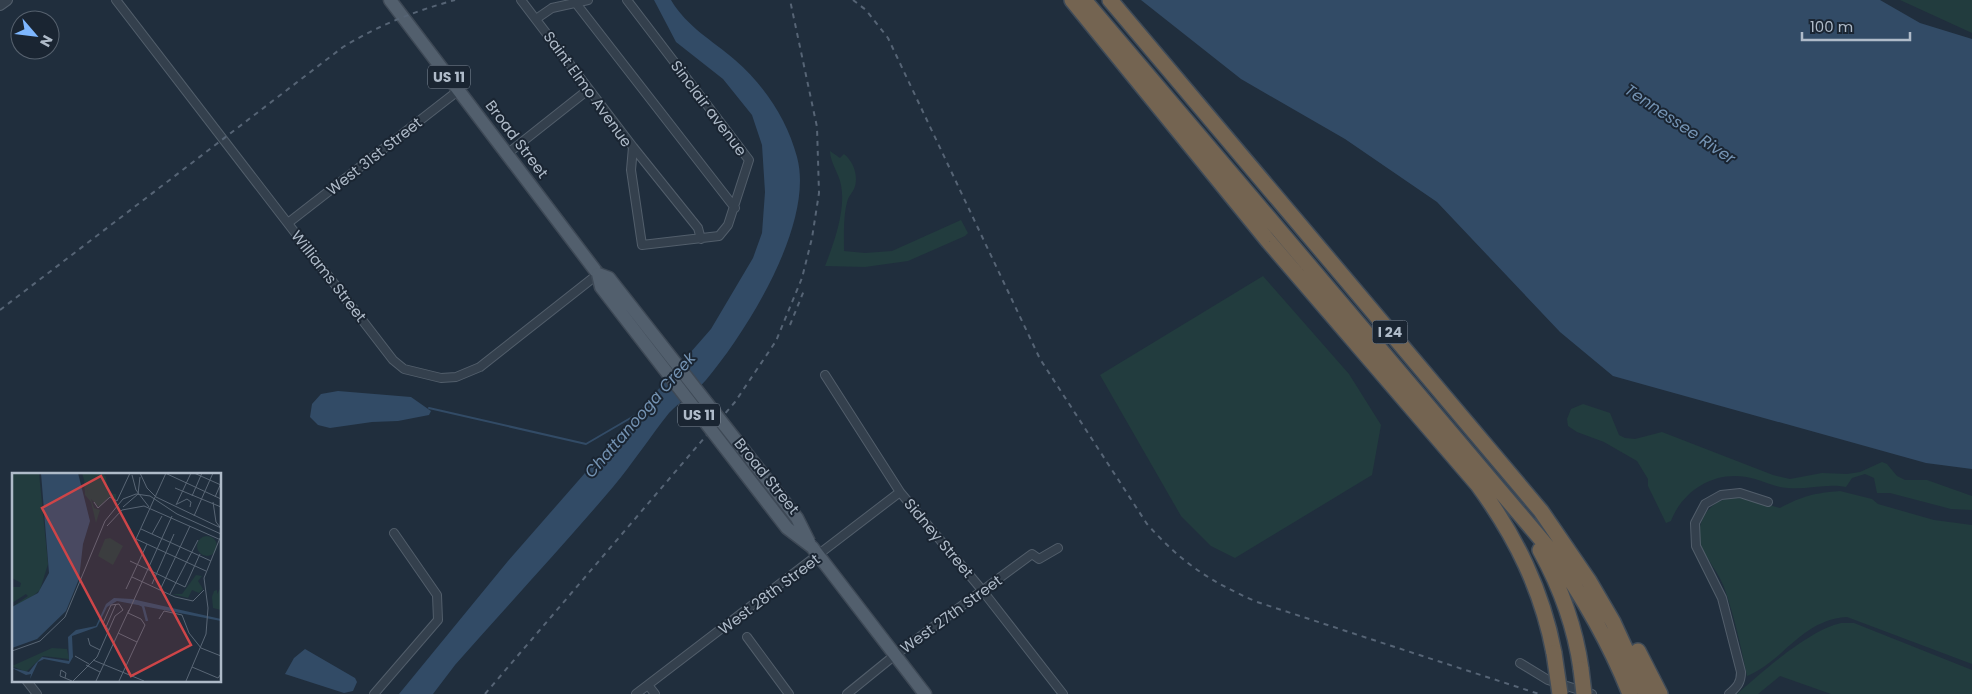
<svg xmlns="http://www.w3.org/2000/svg" width="1972" height="694" viewBox="0 0 1972 694" font-family="Poppins,sans-serif">
<rect width="100%" height="100%" fill="#202e3d"/>
<path fill="#223c3e" d="M1900 0H1972V33Z
M830 151 840 158 844 154C854 162 859 177 854 189 852 193 849 196 848 199 843 214 844 235 844 251L865 253 892 251 961 220 968 233 965 236 908 261 865 267 825 266C834 243 846 210 841 185 839 174 830 162 830 151Z
M1263 276 1349 374 1381 425 1372 475 1235 558 1211 546 1181 516 1100 375Z
M1583 404 1610 413 1619 435 1625 438 1635 439 1662 432 1773 475 1790 479 1822 473 1847 474 1860 472 1882 462 1887 464 1897 476 1905 480H1927L1972 496V510L1951 509 1890 493H1877L1874 478 1865 474 1852 478 1846 487C1826 483 1808 490 1788 488 1777 488 1766 482 1755 479 1720 468 1684 487 1671 521L1666 523 1648 486V479L1637 461 1604 442 1577 432 1568 426 1567 419 1571 409Z
M1840 491 1872 499 1878 504 1934 520 1972 525V664L1847 617C1801 620 1785 660 1747 676 1741 647 1734 615 1724 587 1718 571 1705 558 1700 543 1698 533 1700 521 1706 513 1724 487 1754 501 1780 508 1802 496 1815 493 1840 491Z
M1841 623H1854L1972 670V694H1831L1780 676 1758 694H1737C1762 672 1809 630 1841 623Z"/>
<path fill="#324b66" d="M654 0H671C687 27 712 40 735 60 764 85 787 119 797 157 815 223 747 331 706 380 696 392 680 401 669 413 650 437 633 463 613 487 562 547 507 606 455 665L433 694H399L508 561 711 329 753 258 762 233 765 192 762 145 752 115 723 79 676 42Z
M1141 0H1880L1920 23 1972 39V469L1926 463 1613 376 1560 332 1437 202 1345 139 1241 79Z
M338 391 411 397 431 411 429 415 398 421 372 422 330 428 318 425 310 417 312 404 321 394Z
M305 649 355 678 357 682 353 691 344 693 285 674 294 658Z"/>
<g fill="none" stroke-linecap="round" stroke-linejoin="round">
<path stroke="#324b66" stroke-width="2" d="M429 408 586 444 634 416 637 417"/>
<g stroke="#525e6b" stroke-width="10">
<path id="minor" d="M116 0 393 360 404 369 441 378 456 377 480 367 598 274
M521 0 633 147 631 170 642 245 719 236 728 225 749 160 627 0
M575 2 735 208
M536 19 552 8 588 0
M633 147 698 228 701 239
M508 153 589 89
M288 223 459 90
M825 375 900 492 982 590 1063 694
M747 637 789 694
M1520 663 1548 680 1592 694
M26 680 37 694
M648 685 655 694
M374 694 438 620 437 595 394 533
M636 694 900 492
M847 694 895 655 1032 554 1039 559 1058 548
M1729 694C1737 687 1741 683 1741 672L1722 598 1696 546 1695 523 1705 504 1721 495 1740 493 1768 502"/>
</g>
<g stroke="#525e6b" stroke-width="12">
<path id="tertiary" d="M0 5 7 0"/>
</g>
<g stroke="#3e4956" stroke-width="15">
<path id="primary" d="M390 0 598 274
M812 547 925 694"/>
</g>
<g stroke="#3f4b58" stroke-width="18">
<path id="motorway" d="M1072 0 1269 242 1478 485C1516 537 1542 590 1554 653
M1084 0 1551 551C1582 595 1610 643 1630 694
M1110 0 1541 511 1589 581 1613 622 1646 694
M1540 550C1561 588 1575 626 1581 669
M1638 651 1660 694"/>
</g>
<use href="#minor" stroke="#34404d" stroke-width="8"/>
<use href="#tertiary" stroke="#34404d" stroke-width="10"/>
<use href="#primary" stroke="#525f6d" stroke-width="12"/>
<use href="#motorway" stroke="#746451" stroke-width="15"/>
<path stroke="#566475" stroke-width="2" stroke-dasharray="5 5" stroke-linecap="butt" d="M853 0 866 10 888 38 1040 359 1147 524C1182 563 1209 581 1257 602L1539 694
M0 310 343 47C379 25 415 11 455 0
M790 325 805 288
M485 694 735 402 776 341 802 278 812 238 819 193 817 127 790 0"/>
<g stroke="#3e4956" stroke-width="15" stroke-linecap="butt">
<path id="primary-bridge" d="M598 274 601 287 787 528 812 547
M598 274 609 278 797 518 809 542"/>
</g>
<g stroke="#3f4b58" stroke-width="18" stroke-linecap="butt">
<path id="motorway-bridge" d="M1554 653 1560 694
M1581 669 1584 694"/>
</g>
<use href="#primary-bridge" stroke="#525f6d" stroke-width="12"/>
<use href="#motorway-bridge" stroke="#746451" stroke-width="15"/>
</g>
<g text-anchor="middle" dominant-baseline="central" stroke-width="4" stroke-linejoin="round" paint-order="stroke">
<g fill="#1a2532" stroke="#828e9c" stroke-width="1">
<rect x="428" y="65.5" width="42" height="23" rx="4"/>
<rect x="1372.5" y="320.5" width="35" height="23" rx="4"/>
<rect x="678" y="403.5" width="42" height="23" rx="4"/>
</g>
<g font-size="14" font-weight="bold" fill="#afbbc9">
<text x="449" y="77">US 11</text>
<text x="1390" y="332">I 24</text>
<text x="699" y="415">US 11</text>
</g>
<g font-size="15" fill="#afbbc9" stroke="#1a2532">
<text transform="translate(588 89) rotate(54)">Saint Elmo Avenue</text>
<text transform="translate(709 108) rotate(53)">Sinclair avenue</text>
<text transform="translate(517 139) rotate(53)">Broad Street</text>
<text transform="translate(374 156) rotate(-38)">West 31st Street</text>
<text transform="translate(329 276) rotate(52)">Williams Street</text>
<text transform="translate(767 476) rotate(51)">Broad Street</text>
<text transform="translate(939 538) rotate(50)">Sidney Street</text>
<text transform="translate(769 594) rotate(-37)">West 28th Street</text>
<text transform="translate(951 614) rotate(-36)">West 27th Street</text>
</g>
<g font-size="16" font-style="italic" fill="#7493b3" stroke="#1a2532">
<text transform="translate(1680 124) rotate(34)">Tennessee River</text>
<text transform="translate(640 415) rotate(-49)">Chattanooga Creek</text>
</g>
</g>
<g transform="translate(12 473)">
<rect width="209" height="209" fill="#202e3d"/>
<path d="M0 0H27L36 91 28 117 15 128 0 134 16 123 14 121 0 130V114H8L9 110 0 105ZM70 0H90L94 4 96 20 104 21V27L98 23 87 34 79 26 82 35 88 37 84 50 79 29 73 22 72 7 77 23ZM185 73a10 10 0 1 1 20 0a10 10 0 1 1-20 0ZM98 65 111 73 101 92 86 83 93 66ZM184 102 190 103 186 108 191 116 187 120 180 117 176 125 160 121H170ZM209 114 208 124 209 137 201 135 200 124 202 118 205 117V121ZM40 175 55 176 57 186 31 183 14 199 0 193Z" fill="#223c3e"/>
<path d="M29 0H66L78 48 71 71 67 106 54 138 25 166 0 175V134L26 120 37 100ZM102 125 120 126 209 146V148L105 128 95 134 85 154 60 163 61 184 57 191 32 186 26 189 18 206 19 201 14 202 0 195 17 199 24 190 30 184 57 188 56 164 64 157 84 153 94 131Z" fill="#324b66"/>
<path fill="none" stroke="#324b66" stroke-width="2.5" d="M126 130 131 133 135 148"/>
<path fill="none" stroke="#596675" stroke-width="1" d="M128 0 135 15 144 24 209 55M153 0 209 26M154 0 124 66 194 98M182 0 209 12M120 2 124 17 137 34M163 15 209 34M180 23 190 0M203 24 209 10M105 28 118 0M82 29 86 35 98 24 105 28M201 29 204 49 208 54M165 31 175 26 179 29 178 34M164 32 179 0M111 34 126 21 128 4M182 43 201 0M95 53 110 37 132 33 209 67M129 56 199 88M140 61 150 43M118 88 173 114 188 81M120 104 163 124 181 128 192 117M140 111 162 61M114 116 135 71M148 117 178 53M158 121 186 67M116 140 160 43M147 146 152 138 170 142 177 160 189 175 209 183M94 154 104 131M106 160 125 169M76 165 78 172 88 177M0 178 28 168 53 144 93 48 111 26 124 21 138 23 165 41 209 61M63 183 77 191M81 187 132 208M74 192 88 199M180 194 206 205 209 201M53 205 54 200 49 197 48 203 60 208M61 208 85 184 103 143 111 137 107 131 99 132 91 150 97 157M84 208 117 137M107 208 133 152 129 146 116 140M174 208 194 161 196 135 192 105 208 65"/>
<path fill="#ce4548" fill-opacity="0.15" stroke="#ce4548" stroke-width="2.5" d="M89 3 179 172 119 203 30 35Z"/>
<rect width="209" height="209" fill="none" stroke="#afbbc9" stroke-width="2.5"/>
</g>
<g transform="translate(35 35) rotate(118)"><circle r="24" fill="#1a2532" stroke="#56616e"/>
<path d="M0-4L9 19L0 12L-9 19Z" fill="#7eb7ff"/>
<text y="-8" font-size="14" font-weight="bold" text-anchor="middle" fill="#afbbc9">N</text>
</g>
<path d="M1802 32v8h108v-8" fill="none" stroke="#afbbc9" stroke-width="2.5"/>
<text x="1810" y="32" font-size="15" fill="#afbbc9" stroke="#1a2532" stroke-width="4" paint-order="stroke">100 m</text>
</svg>
